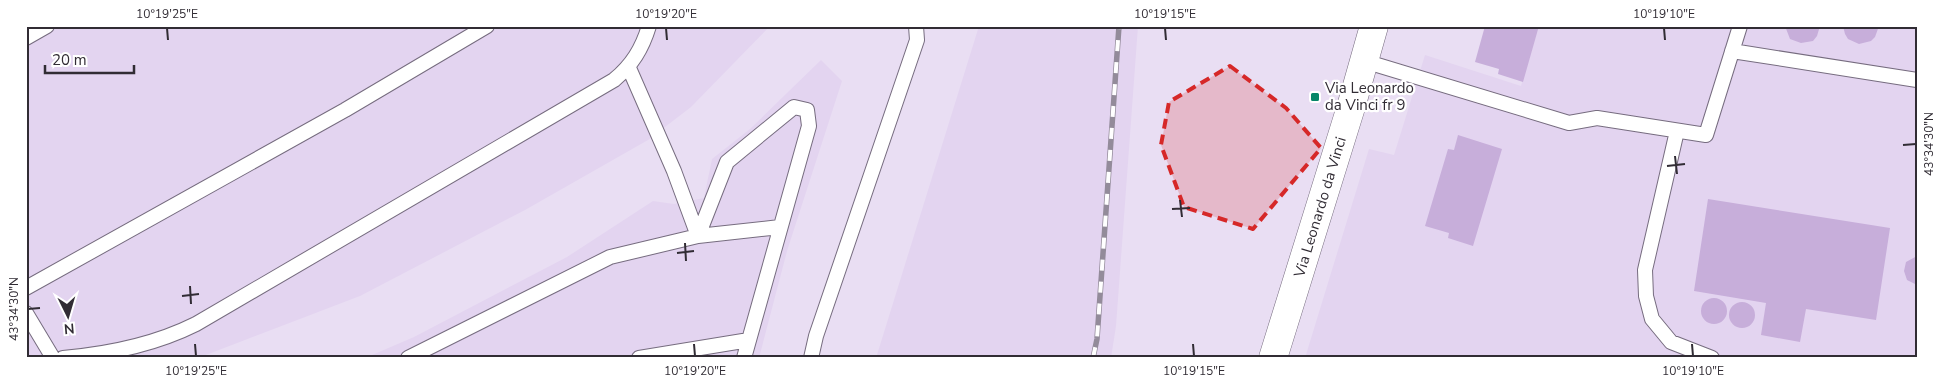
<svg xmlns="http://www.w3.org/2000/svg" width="1943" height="384" viewBox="0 0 1943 384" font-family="'Nunito Sans',sans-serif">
<rect width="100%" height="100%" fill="#e9def3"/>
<path fill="#e3d4f0" d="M26 26H770L691 107 648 140 525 210 360 296 198 358H26Z
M979 26H1138L1116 326 1111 358H876Z
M1539 26H1917V358H1305L1369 149 1394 155 1425 55 1521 86Z
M821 60 842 81 787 251 759 358H365L414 337 567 257 653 201 674 204 704 198 712 159 750 129Z"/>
<path fill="#c7aeda" d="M1485 26H1539L1523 82 1498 74 1499 69 1475 62Z
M1785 26H1820L1817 36 1813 41 1801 43 1790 39Z
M1843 26H1879L1875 37 1871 41 1859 44 1848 39 1845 34Z
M1458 135 1502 149 1473 246 1448 238 1449 233 1425 226 1448 149 1454 150Z
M1708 199 1890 228 1876 320 1806 309 1800 342 1761 335 1766 303 1694 291Z
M1917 256V285L1907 280 1904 271 1906 262Z
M1701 311a13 13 0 1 1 26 0a13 13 0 1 1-26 0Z
M1729 315a13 13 0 1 1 26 0a13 13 0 1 1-26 0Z"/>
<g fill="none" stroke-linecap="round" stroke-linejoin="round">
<g stroke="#766c7f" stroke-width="16">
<path id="lane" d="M26 38 47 26
M1732 51 1917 80
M1364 61 1569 123 1597 118 1706 135 1740 26
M629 68 674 171 698 236
M1677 131 1645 270 1646 296 1652 319 1671 342 1712 358
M698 236 727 162 794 107 807 110 809 126 744 358
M26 288 345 110 487 26
M26 313 53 358
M63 358C109 354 154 345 196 324L614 80C632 65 642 49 649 26
M408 358 610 257 698 236 780 227
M639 358 749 340
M811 358 816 336 917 40 916 26"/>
</g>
<g stroke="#766c7f" stroke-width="29">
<path id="secondary" d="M1273 358 1351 107 1374 26"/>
</g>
<use href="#lane" stroke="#fff" stroke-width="14"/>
<use href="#secondary" stroke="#fff" stroke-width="28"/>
<g stroke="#938b9a" stroke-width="5.5">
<path id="rail" d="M1093 358 1097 339 1119 26"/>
</g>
<use href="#rail" stroke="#fff" stroke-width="4" stroke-dasharray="11" stroke-linecap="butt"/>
</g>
<path fill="#d62828" fill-opacity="0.2" stroke="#d62828" stroke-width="4" stroke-dasharray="10 6" stroke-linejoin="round" d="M1230 66 1286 108 1321 148 1253 229 1184 207 1161 145 1169 102Z"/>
<path fill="none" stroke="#312c34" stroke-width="2" d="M167 28 168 40M666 28 667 40M1165 28 1166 40M1664 28 1665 40M1903 145 1916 144M1675 156 1677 174M1667 166 1685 164M1180 200 1182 217M1172 209 1190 208M685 243 686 261M677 253 694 251M190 286 191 304M182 296 199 294M28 309 40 308M195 344 196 356M694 344 695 356M1193 344 1194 356M1692 344 1693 356"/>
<rect fill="#068668" stroke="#fff" stroke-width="2" x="1310" y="92" width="10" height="10" rx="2.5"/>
<g text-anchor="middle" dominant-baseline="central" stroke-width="4.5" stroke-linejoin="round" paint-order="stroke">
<g font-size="15" fill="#312c34" stroke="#fff" text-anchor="start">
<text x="1325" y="88">Via Leonardo<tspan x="1325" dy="17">da Vinci fr 9</tspan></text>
</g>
<g font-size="15" fill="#312c34" stroke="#fff">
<text transform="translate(1320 207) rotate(-73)">Via Leonardo da Vinci</text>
</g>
</g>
<rect width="1943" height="384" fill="none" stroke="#ffffff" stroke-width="55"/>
<g transform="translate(68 316) rotate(175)" stroke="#ffffff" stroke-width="4" paint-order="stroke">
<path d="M0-4L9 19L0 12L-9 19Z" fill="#312c34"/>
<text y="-8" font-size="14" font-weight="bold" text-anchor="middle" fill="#312c34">N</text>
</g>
<path d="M45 65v8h89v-8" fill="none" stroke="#312c34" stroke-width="2.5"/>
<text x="52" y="65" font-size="15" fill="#312c34" stroke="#ffffff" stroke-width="4" paint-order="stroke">20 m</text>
<rect x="28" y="28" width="1888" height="328" fill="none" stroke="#312c34" stroke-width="2"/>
<g font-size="12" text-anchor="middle" fill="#312c34">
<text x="167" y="18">10°19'25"E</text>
<text x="666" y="18">10°19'20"E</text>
<text x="1165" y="18">10°19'15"E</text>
<text x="1664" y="18">10°19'10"E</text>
<text transform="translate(1929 144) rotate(-90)" y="4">43°34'30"N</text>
<text transform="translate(14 309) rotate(-90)" y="4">43°34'30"N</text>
<text x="196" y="375">10°19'25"E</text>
<text x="695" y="375">10°19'20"E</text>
<text x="1194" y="375">10°19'15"E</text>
<text x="1693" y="375">10°19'10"E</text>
</g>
</svg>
